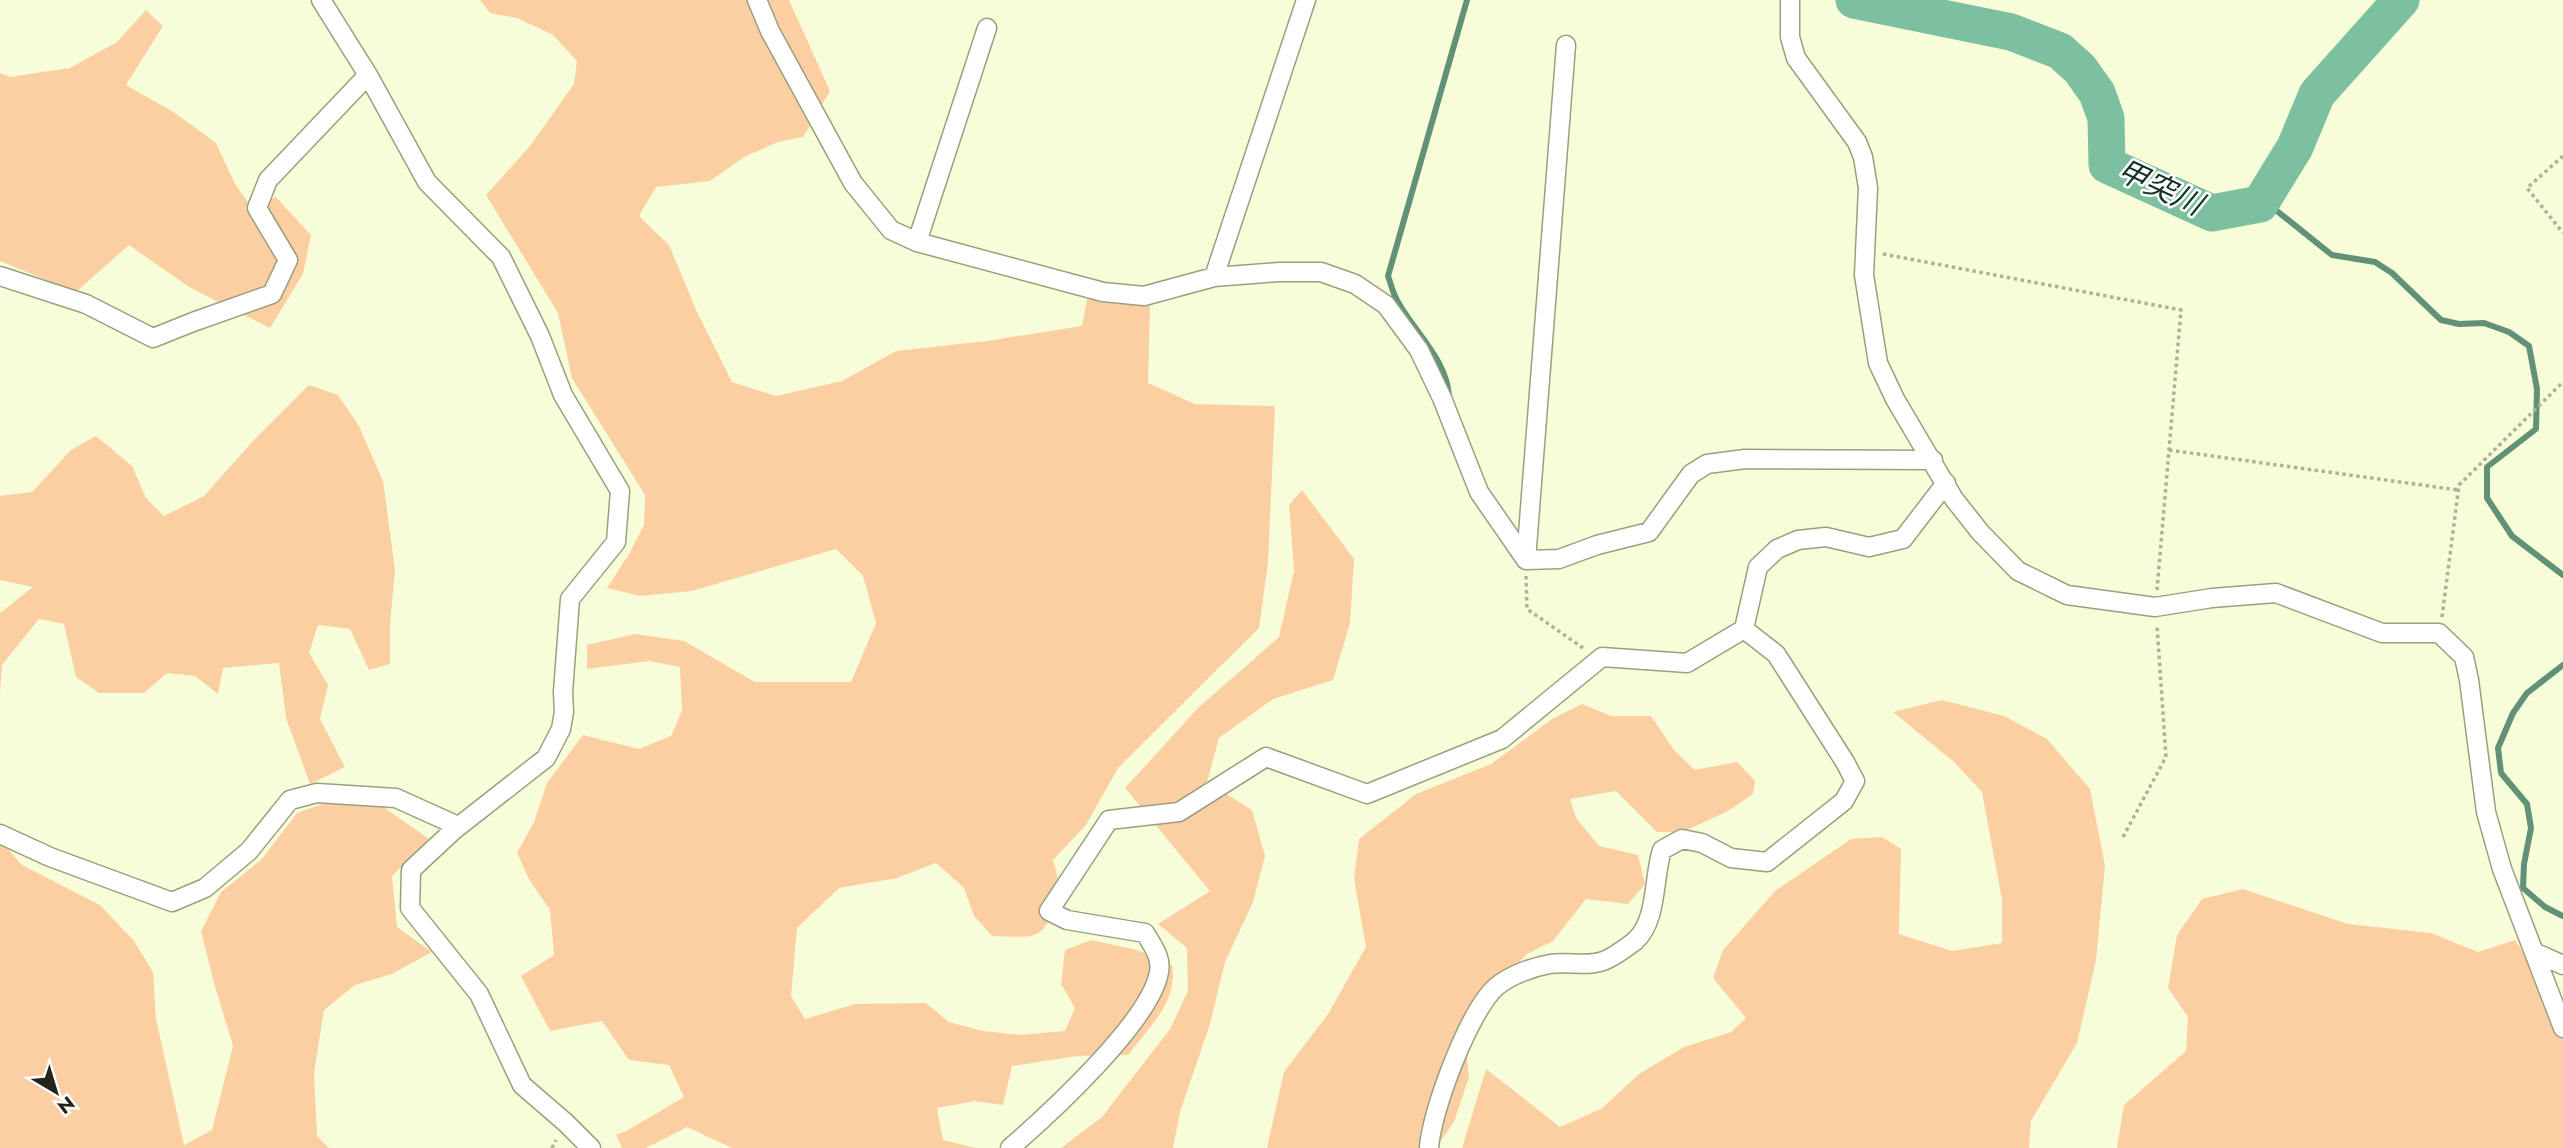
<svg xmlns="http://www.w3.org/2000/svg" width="2563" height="1148" viewBox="0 0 2563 1148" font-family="Jost,'Noto Sans JP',sans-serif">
<rect width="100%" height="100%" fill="#f7fdd9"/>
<path fill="#fccfa2" d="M480 0H789L830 91 803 137 778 142 746 156 710 181 656 187 639 216 669 245 697 312 732 382 776 396 842 381 896 351 987 341 1082 326 1087 299 1150 306 1148 383 1195 404 1275 406 1268 562 1259 628 1118 768 1086 825 1053 860 1062 894C1040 940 1044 938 992 936L974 916 964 888 936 863 897 878 839 888 797 928 791 996 805 1019 855 1004 926 1003 949 1022 983 1031 1020 1035 1065 1031 1075 1008 1061 984 1065 950 1091 940 1137 950 1172 965C1179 1000 1148 1029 1128 1055L1077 1056 1012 1066 1003 1105 975 1101 937 1108 943 1140 976 1148H732L687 1127 646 1148H622L616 1135 628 1130 684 1097 669 1065 629 1060 602 1021 550 1031 521 976 554 955 550 910 530 881 517 853 534 822 547 783 583 735 639 749 671 736 682 711 680 667 649 661 587 669V645L635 634 684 641 755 682H851L876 623 863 576 836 549 692 591 641 596 607 588 629 554 644 525 645 495 572 378 558 313 486 195 530 146 574 84 577 61 553 35 517 18 490 13Z
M146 10 163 26 126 85 175 113 216 143 235 184 257 215 275 196 311 235 303 274 270 328 189 287 129 245 76 292 0 261V73L10 77 70 68 117 42Z
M309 385 338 395 359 426 383 481 395 570 390 624V664L369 670 350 629 318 625 309 653 328 685 320 719 345 767 310 784 286 718 279 663 223 668 218 694 195 676 167 673 144 693H99L76 677 64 624 39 619 2 665 0 695V613L33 587 0 580V496L32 492 71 450 96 436 132 466 146 498 164 516 204 496 253 441Z
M1302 490 1354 559 1350 623 1333 680 1273 699 1219 738 1207 782 1252 810 1265 856 1253 902 1225 962 1210 1024 1180 1112 1173 1148H1061L1102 1117 1170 1029 1188 991 1187 948 1158 924 1210 891 1125 788 1198 708 1279 637 1294 571 1289 505Z
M1942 700 2004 716 2047 739 2090 789 2105 866 2096 960 2077 1043 2031 1121 2029 1148H1462L1486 1069 1560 1127 1601 1109 1639 1074 1684 1047 1731 1032 1746 1018 1713 978 1723 950 1775 891 1851 839 1882 837 1901 849 1899 934 1952 951 2002 943V900L1982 792 1954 762 1893 712Z
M1582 704 1611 716H1651L1674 750 1695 770 1737 762 1755 781 1753 794 1728 811 1683 832H1657L1616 791 1570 799 1576 818 1599 846 1638 855 1645 884 1628 904 1586 899 1553 941 1527 954 1503 979 1464 1031 1469 1077 1454 1122 1436 1148H1267L1284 1072 1328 1014 1366 947 1354 879 1359 839 1416 794 1491 764 1552 719Z
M339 798 382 806 429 839 392 876 397 927 432 952 392 974 355 985 324 1010 314 1073 317 1136 329 1148H0V840L22 865 100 905 134 941 153 972 156 1019 184 1145 212 1130 233 1046 214 983 201 931 221 892 261 860 297 813Z
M2243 889 2348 924 2431 933 2478 952 2515 940 2563 1012V1148H2117L2124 1105 2186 1051 2188 1017 2168 988 2177 935 2202 899Z"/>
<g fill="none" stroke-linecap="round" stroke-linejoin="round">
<path stroke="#619176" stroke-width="6" d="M2262 199 2332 255 2375 262 2392 273 2441 320 2459 324 2484 323 2509 332 2529 346 2537 389 2536 429 2487 467V498L2512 536 2563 575
M1449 399C1449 362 1415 333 1398 302 1393 294 1391 284 1388 276L1467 0
M2563 665 2527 693 2513 713 2498 748 2501 773 2527 804 2531 828 2524 864 2523 888 2545 907 2563 916"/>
<path stroke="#7cc09f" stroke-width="37" d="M1854 0 2011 32 2060 51 2080 69 2097 93 2106 118 2107 165 2212 213 2260 204 2295 147 2317 94 2401 0"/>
<g stroke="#9a9f7d" stroke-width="21">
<path id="minor" d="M321 0 368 75 427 182 501 257 540 336 563 395 620 491 616 542 570 599 563 692 564 712 561 729 546 758 454 830 411 870 410 908 479 994 522 1085 566 1123 591 1148
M757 0 770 31 853 183 891 230 917 242 1103 292 1144 296 1214 277 1279 272H1321L1355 284 1386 305 1419 350 1442 398 1479 492 1526 560
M1790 0V37L1796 58 1857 142 1863 157 1868 188 1864 275 1878 363 1895 399 1954 499 1980 532 2018 571 2067 595 2155 607 2212 598 2276 593 2382 633H2439L2464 657 2469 680 2486 812 2502 869 2563 1028
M917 242 987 28
M0 276 86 304 153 338 193 322 272 294 288 260 257 208 268 180 368 75
M1214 277 1306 0
M1526 560 1566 45
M1526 560 1559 559 1597 545 1649 532 1691 474 1707 464 1745 459 1933 460
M0 834 50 857 172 902 205 888 249 851 290 800 317 793 396 798 458 826
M2534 952 2563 965
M1010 1148C1048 1115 1151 1021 1159 972 1162 957 1152 945 1145 933L1067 920 1049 911 1109 820 1179 812 1266 757 1367 794 1502 739 1602 657 1687 663 1744 629
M1429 1148C1431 1112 1469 1011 1496 987 1510 975 1533 967 1550 964 1567 961 1588 967 1603 961 1613 958 1627 947 1635 941 1658 920 1653 878 1662 850L1682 839 1702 843 1731 858 1767 862 1844 801 1855 781 1845 762 1776 654 1744 629 1758 567 1777 549 1798 540 1826 537 1869 547 1903 539 1946 483"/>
</g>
<path stroke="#adb296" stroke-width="3.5" stroke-dasharray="3.5 3.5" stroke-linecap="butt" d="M2563 156 2527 188 2563 233
M1883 254 2181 310 2157 590
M2169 450 2458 490
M1526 576 1527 609 1583 648
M2442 617 2459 485 2563 382
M2123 837 2166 757 2157 626
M552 1148 556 1140"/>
<use href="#minor" stroke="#fff" stroke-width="18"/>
</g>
<g text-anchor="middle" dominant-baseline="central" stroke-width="5" stroke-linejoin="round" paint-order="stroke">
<g font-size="30" font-style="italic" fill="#163527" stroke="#fff">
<text transform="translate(2160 187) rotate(25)">甲突川</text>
</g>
</g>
<g transform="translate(56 1092) rotate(142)" stroke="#ffffff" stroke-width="5" paint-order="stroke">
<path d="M0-5L12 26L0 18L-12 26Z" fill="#232417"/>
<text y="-10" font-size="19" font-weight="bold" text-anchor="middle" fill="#232417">N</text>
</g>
</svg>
